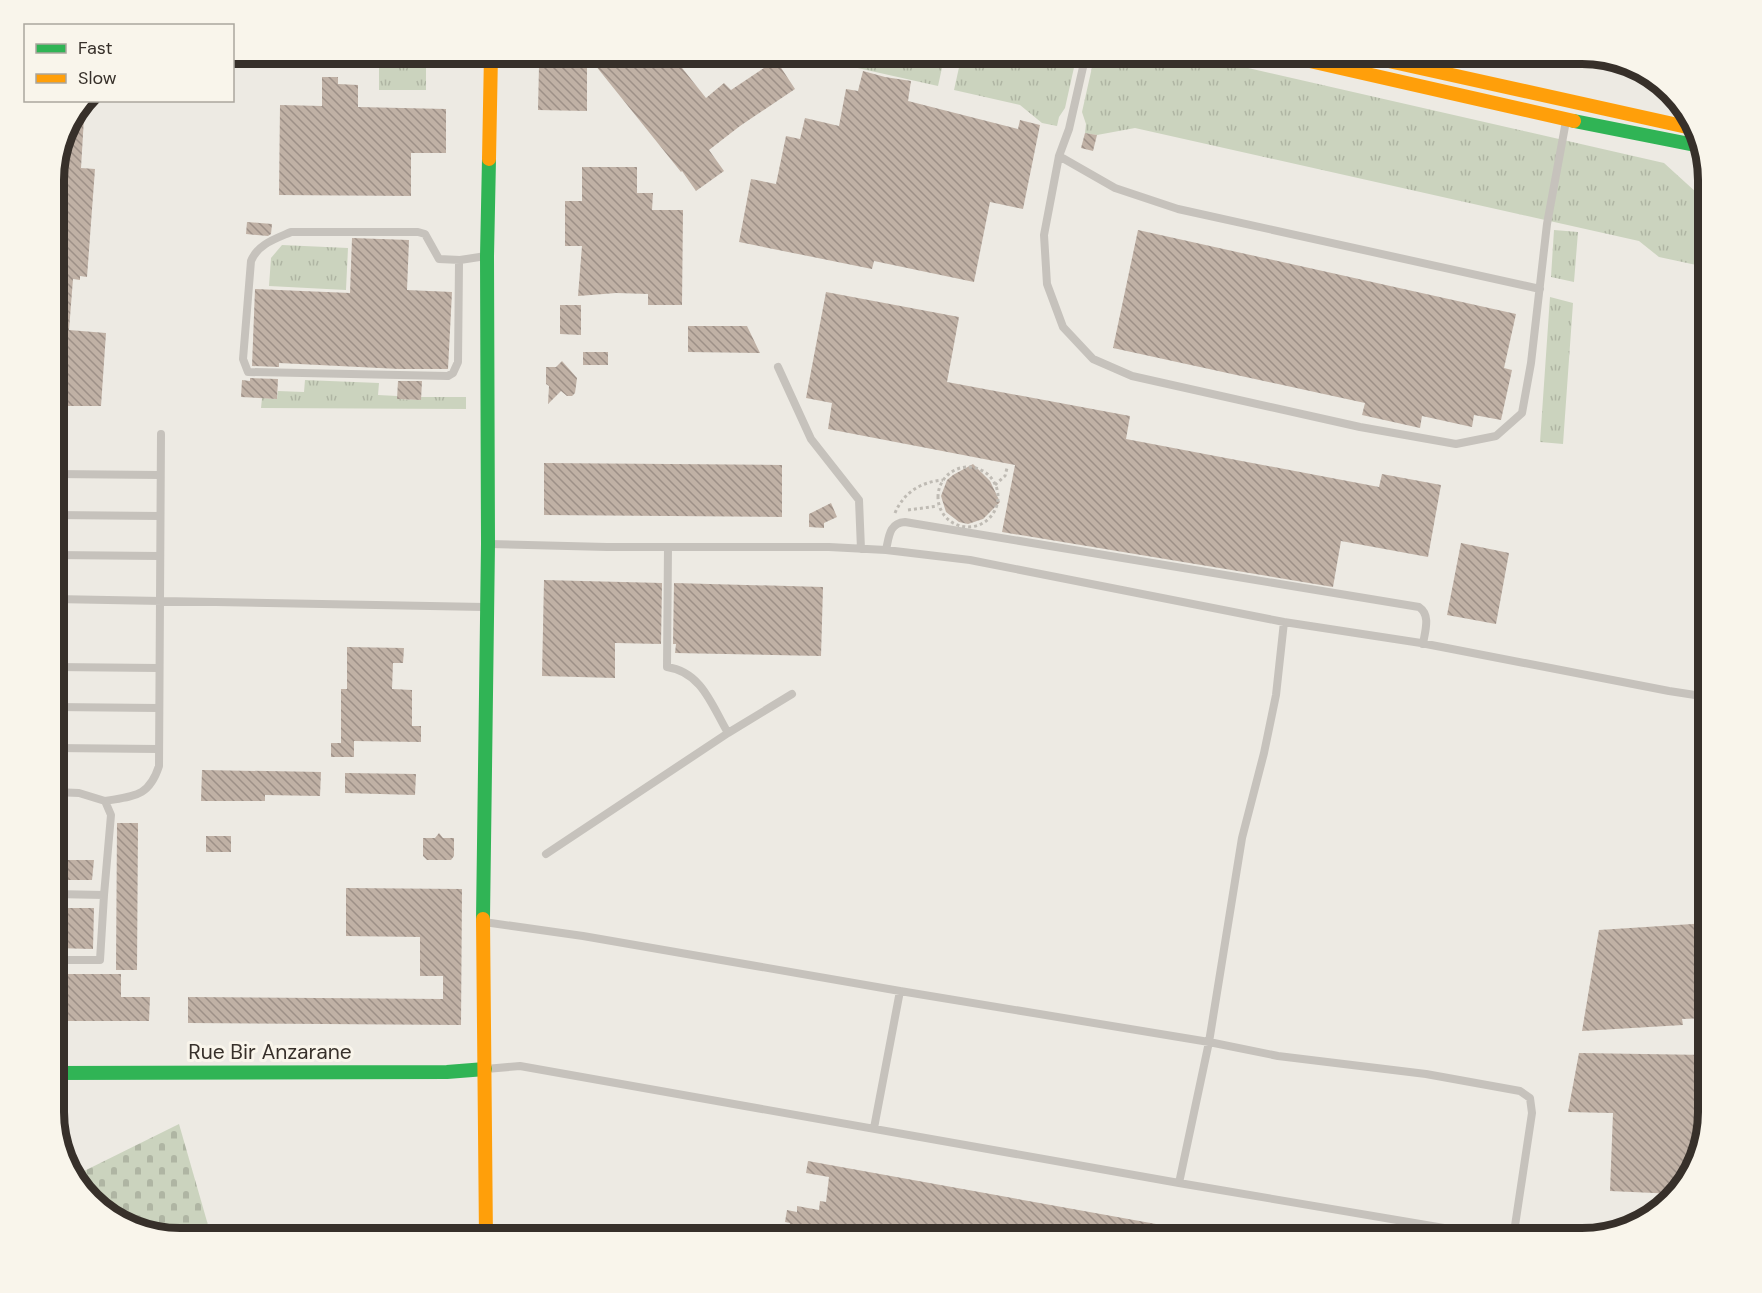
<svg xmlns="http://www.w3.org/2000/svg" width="1762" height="1293" viewBox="0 0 1762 1293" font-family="'DM Sans',sans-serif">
<defs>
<pattern id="grass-tufts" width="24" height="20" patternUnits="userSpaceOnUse" patternTransform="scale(1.5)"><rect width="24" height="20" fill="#cbd3be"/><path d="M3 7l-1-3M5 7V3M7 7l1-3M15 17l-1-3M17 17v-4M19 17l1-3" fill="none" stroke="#afb5a3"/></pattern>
<pattern id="cemetery-stones" width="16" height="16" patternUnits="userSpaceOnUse" patternTransform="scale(1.5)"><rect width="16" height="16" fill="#cbd3be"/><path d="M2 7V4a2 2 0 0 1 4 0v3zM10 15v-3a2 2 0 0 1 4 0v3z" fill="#afb5a3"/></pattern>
<pattern id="building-back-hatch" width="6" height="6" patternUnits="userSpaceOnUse" patternTransform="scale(1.5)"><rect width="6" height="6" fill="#c0b1a5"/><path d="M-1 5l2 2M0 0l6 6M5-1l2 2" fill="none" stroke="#9d9087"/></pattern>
</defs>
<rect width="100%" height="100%" fill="#edeae3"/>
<path fill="url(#grass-tufts)" d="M379 54H426V90H379Z
M795 54H945L938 86Z
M962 54H1077L1065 108 1059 117 1057 126 1042 123 1020 105 954 90Z
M1095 54H1187L1664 163 1708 203V377L1701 266 1659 257 1639 241 1135 128 1097 135 1085 133 1086 124 1082 112Z
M1554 230 1578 232 1574 282 1551 277Z
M282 245 348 248 346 290 269 286 271 258Z
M1550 297 1573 303 1563 444 1540 442Z
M305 380 379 383 378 395 397 396 398 399 421 400V397H466V409L261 408 262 398 277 399 278 391 304 392Z"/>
<path fill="url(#cemetery-stones)" d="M179 1124 212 1239H181L104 1213 72 1177Z"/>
<path fill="url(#building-back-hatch)" d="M549 54H671L706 98 724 83 731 90 776 60 795 89 740 126 709 150 724 171 696 191 682 171 681 172 587 55V111L538 110 539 66H548Z
M863 71 885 77 911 81 908 101 1018 129 1020 120 1040 125 1023 209 990 202 974 282 874 261 872 269 739 242 751 179 776 184 786 136 800 139 805 118 839 126 846 89 858 91Z
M322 77H338V84L358 85V107L446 109V153H411V196L279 195 280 105 322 106Z
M85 101 81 168 95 169 87 277 80 276V280L73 279 69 330 106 333 101 406H54V172L67 124Z
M1085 133 1097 135 1093 151 1081 148Z
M582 167H637V193H653L652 210H683L682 305H648V294L616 293 578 296 582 246H565V201H582Z
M247 222 272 224 271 234 268 236 246 234Z
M1138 230 1516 314 1504 368 1512 370 1501 420 1474 415 1472 427 1422 416 1420 428 1362 415 1365 403 1113 348Z
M352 238 409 240 407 290 452 292 448 369H399L279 363V367L252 366 255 289 350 293Z
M826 292 959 317 947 382 1130 416 1126 439 1379 487 1382 474 1441 485 1428 557 1341 541 1333 587 1002 532 1015 465 828 429 832 403 806 398Z
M560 305H581V335L560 334Z
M688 326H747L760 353 688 352Z
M583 352H608V365H583Z
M562 361 577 378 575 393 572 396H567L561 391 548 404 549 386 546 384V367H556Z
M250 378 278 379 277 399 241 397 242 380 250 381Z
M398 381H422L421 400 397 399Z
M544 463 782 465V517L544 515Z
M973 464 990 481 1000 502 983 519 968 524 959 522 946 512 941 496 947 480 953 475Z
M831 503 837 517 824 523V528L809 527V514Z
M1461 543 1509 553 1496 624 1447 615Z
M544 580 662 583 661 644 615 643V678L542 676Z
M674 583 823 587 821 656 675 653 676 644H673Z
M347 647 404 648 403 663H393L392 689 412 690V726H421V742L354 741V757H331V743H341V689H347Z
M202 770 321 772 320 796 265 795V801H201Z
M345 773 416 774 415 795 345 793Z
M117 823H138L137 970H116Z
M439 833 443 838H454V856L451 860H427L423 856V838H435Z
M206 836H231V852H206Z
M54 860H94L92 880H54Z
M346 888 462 889 461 1025 188 1023V997L443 999V976H420V937L346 936Z
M54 908H94L93 949 54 948Z
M1708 923V1018L1682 1019 1683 1025 1582 1031 1599 930Z
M54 974H121V997H150L149 1021H54Z
M1579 1053 1708 1055V1112L1682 1189 1676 1194 1610 1191 1613 1113 1568 1112Z
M808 1161 1206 1233V1239H825L826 1233 803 1229 802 1239 787 1237 790 1223 785 1222 787 1210 797 1212V1206L819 1210 820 1201 826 1202 829 1177 806 1173Z"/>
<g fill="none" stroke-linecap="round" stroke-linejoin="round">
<path stroke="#bfbbb4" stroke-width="3" stroke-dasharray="3 3" stroke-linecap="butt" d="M938 497a30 30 0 1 1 60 0a30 30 0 1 1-60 0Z
M995 485 1005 476 1007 468
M908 510 938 506
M895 513C904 492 921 482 943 480"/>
<path stroke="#c6c2bc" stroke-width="8" d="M1086 54 1069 129 1059 156 1044 235 1047 284 1063 327 1093 359 1132 376 1360 427 1456 444 1496 436 1522 413 1531 363 1547 224 1566 121
M1059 156 1115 188 1178 209 1540 289
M460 260 439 259 425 234 418 232H291C275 239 258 244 251 261L243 359 248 372 448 376 453 373 458 362 459 263 460 260 486 256
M778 367 811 439 859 500 861 549
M54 474 160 475
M54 515 160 516
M489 544 607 547H829L886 550 970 560 1284 622 1421 643 1669 691 1708 697
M668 547 667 667C702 672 712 706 728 733
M886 550C889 537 889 523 905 522L1419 607C1431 615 1425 631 1423 644
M54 555 159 556
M54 599 484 607
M54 667 159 668
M54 707 159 708
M54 748 158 749
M54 792 79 793 105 801 111 815 104 895
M105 801C134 796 149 797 159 766L161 434
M546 854 728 733 792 694
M484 922 583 936 900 991 1209 1042 1278 1056 1426 1074 1520 1091 1530 1098 1532 1113 1513 1239
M54 960H100L104 895 54 894
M486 1069 520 1066 1179 1183 1509 1239
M874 1128 900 991
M1179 1183 1209 1042 1242 838 1264 753 1276 695 1284 622"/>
<path stroke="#30b455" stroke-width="14" d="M1574 121 1700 146
M483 919 488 544 487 256 489 159
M54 1073 447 1072 485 1069"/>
<path stroke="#ff9f0a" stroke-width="14" d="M1279 54 1574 121
M1357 54 1696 129
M489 159 491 54
M483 919 486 1239"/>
</g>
<g text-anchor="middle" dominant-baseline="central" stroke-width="6" stroke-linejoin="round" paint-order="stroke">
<g font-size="21" fill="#37302a" stroke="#f9f5eb">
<text x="270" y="1052">Rue Bir Anzarane</text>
</g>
</g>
<path d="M0 0H1762V1293H0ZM180 64H1582A116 116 0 0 1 1698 180V1112A116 116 0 0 1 1582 1228H180A116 116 0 0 1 64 1112V180A116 116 0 0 1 180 64Z" fill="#f9f5eb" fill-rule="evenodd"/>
<path fill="none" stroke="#37302a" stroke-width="8" d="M180 64H1582A116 116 0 0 1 1698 180V1112A116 116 0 0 1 1582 1228H180A116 116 0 0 1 64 1112V180A116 116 0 0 1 180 64Z"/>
<rect x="24" y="24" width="210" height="78" fill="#f9f5eb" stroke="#aba69e" stroke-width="1.5"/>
<rect x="36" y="44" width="30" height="9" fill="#30b455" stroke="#aba69e" stroke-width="1.5"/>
<text x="78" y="54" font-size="18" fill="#37302a">Fast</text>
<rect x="36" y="74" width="30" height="9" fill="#ff9f0a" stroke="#aba69e" stroke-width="1.5"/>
<text x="78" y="84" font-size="18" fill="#37302a">Slow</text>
</svg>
